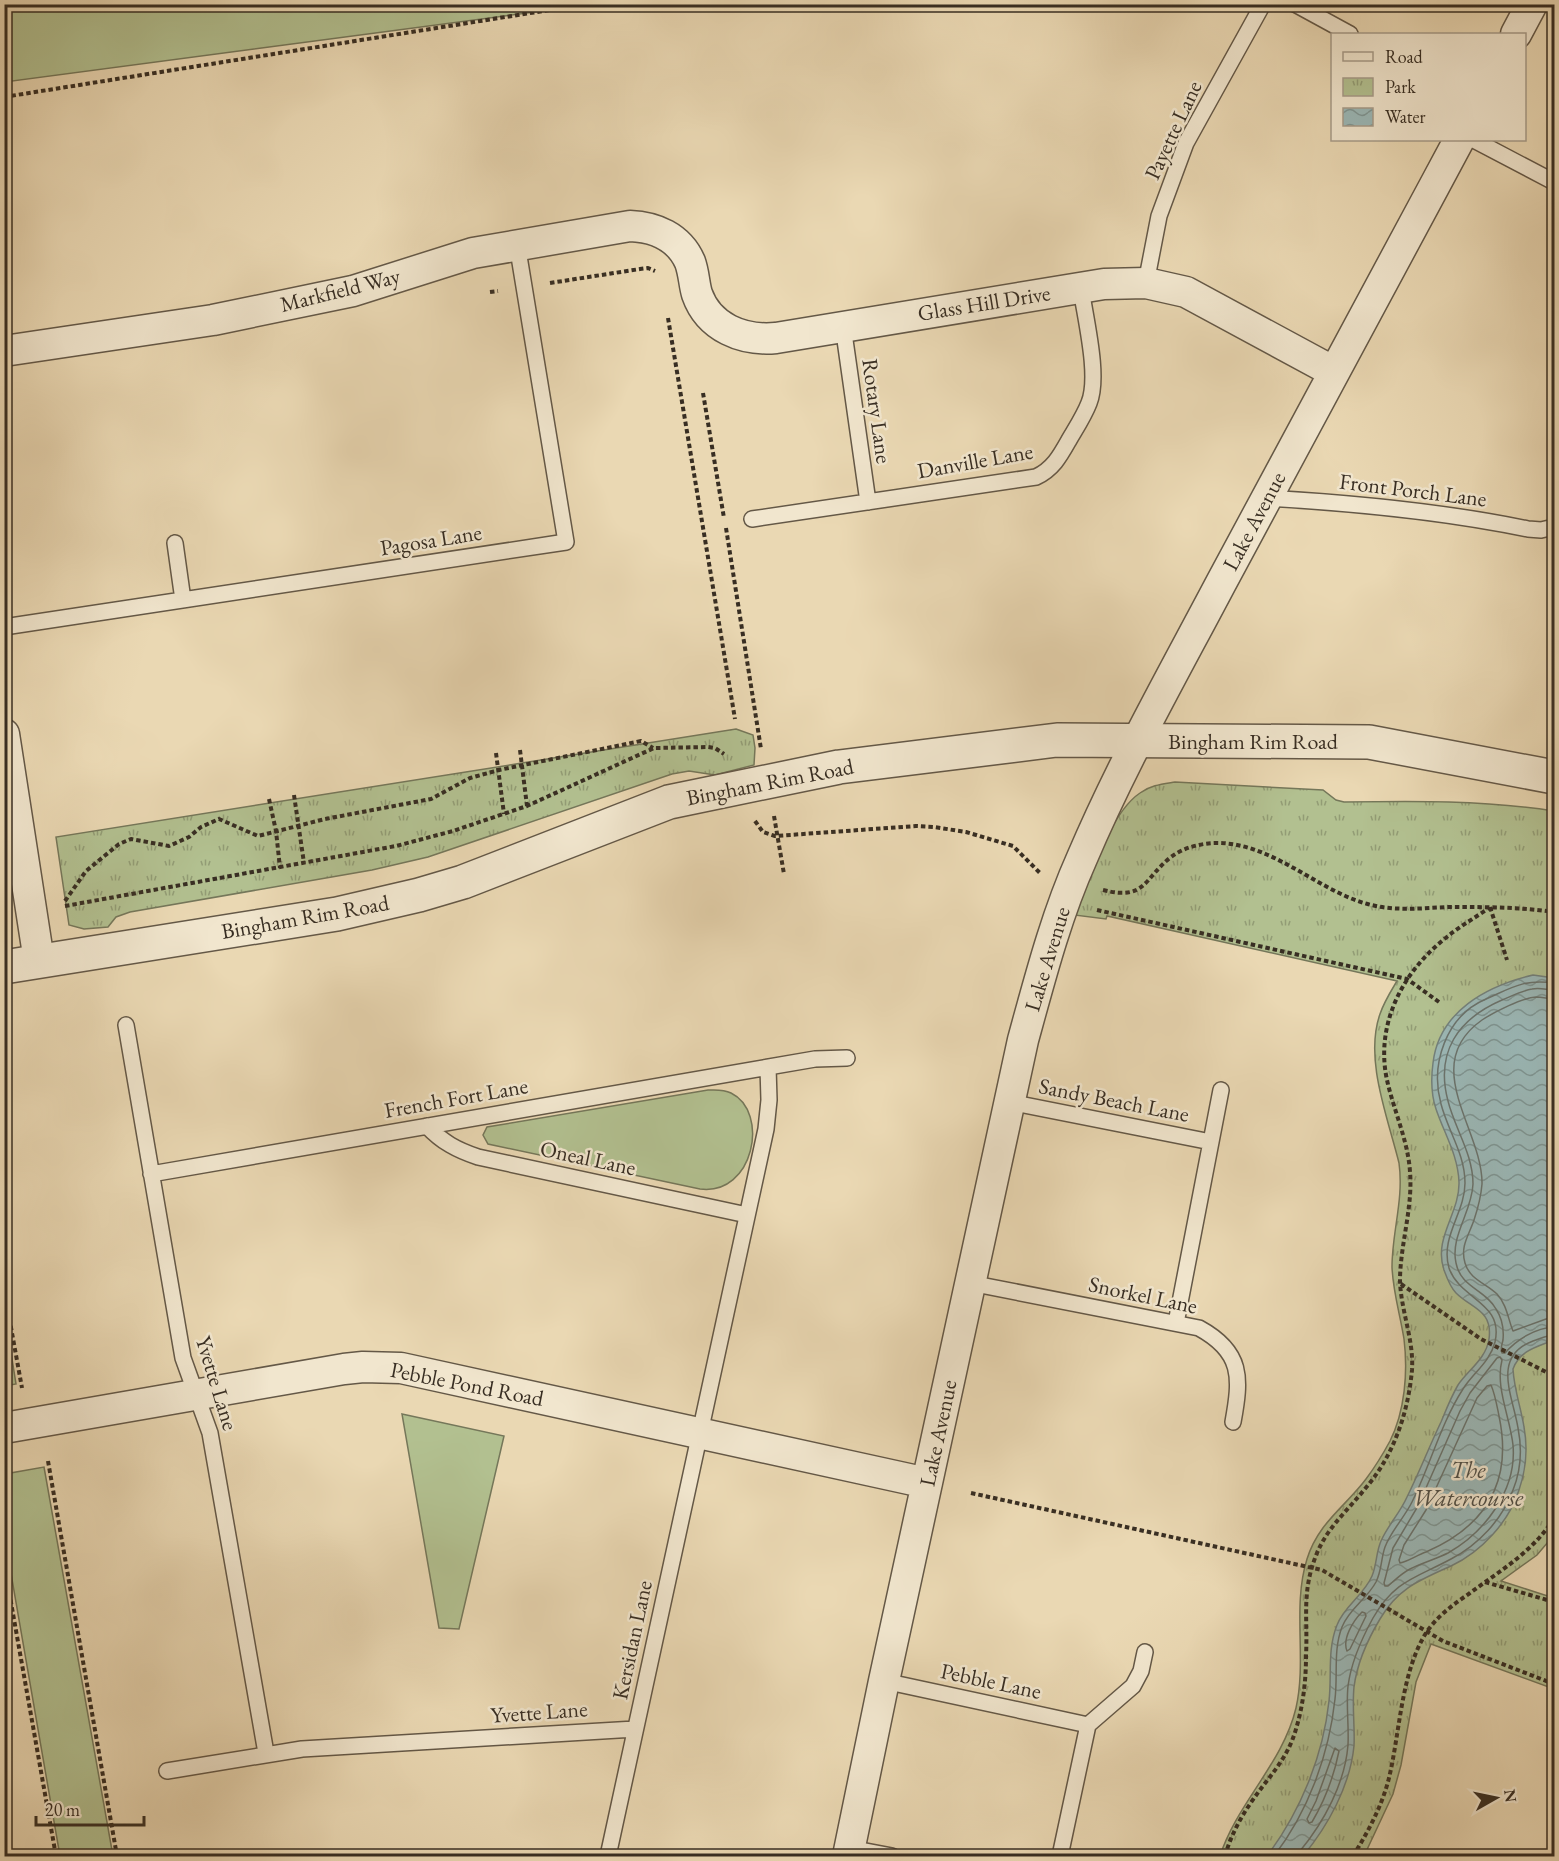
<svg xmlns="http://www.w3.org/2000/svg" width="1559" height="1861" viewBox="0 0 1559 1861" font-family="'EB Garamond',serif">
<defs>
<pattern id="park-tufts" width="24" height="20" patternUnits="userSpaceOnUse" patternTransform="scale(1.5)"><rect width="24" height="20" fill="#b2c090"/><path d="M3 7l-1-3M5 7V3M7 7l1-3M15 17l-1-3M17 17v-4M19 17l1-3" fill="none" stroke="#929c75"/></pattern>
<pattern id="water-waves" width="16" height="10" patternUnits="userSpaceOnUse" patternTransform="scale(1.5)"><rect width="16" height="10" fill="#9bb8b7"/><path d="M0 5q4-4 8 0t8 0" fill="none" stroke="#7f9694"/></pattern>
</defs>
<rect width="100%" height="100%" fill="#ead8b3"/>
<filter id="stains"><feTurbulence type="fractalNoise" baseFrequency=".00333" numOctaves="4"/><feColorMatrix values="0 0 0 0 .2 0 0 0 0 .09 0 0 0 0 .02 0 0 0 .5 -.17"/></filter>
<radialGradient id="worn" r=".72"><stop offset=".6" stop-color="#630" stop-opacity="0"/><stop offset="1" stop-color="#630" stop-opacity=".3"/></radialGradient>
<path fill="#b2c090" stroke="#75775a" stroke-width="1.5" d="M5 4H587L588 5 5 82Z
M708 1090C716 1090 723 1089 731 1093 770 1112 754 1196 700 1189L488 1144 483 1135 487 1127Z
M5 1315 16 1384 5 1386H4Z
M402 1414 504 1436 459 1629 439 1628Z
M44 1467 113 1856H60L5 1539V1474Z"/>
<path fill="url(#park-tufts)" stroke="#75775a" stroke-width="1.5" d="M736 729 753 735 755 748 754 765 715 775 689 771 672 774 428 857 372 870 130 912 116 917 108 927 84 929 69 925 56 837Z
M1175 782 1323 790 1336 800 1344 802C1414 801 1484 800 1554 811V1535L1537 1555 1501 1581 1554 1598V1689L1431 1644 1416 1682 1401 1765 1393 1794 1364 1856H1220C1237 1803 1283 1763 1296 1708 1307 1659 1292 1607 1307 1559 1318 1523 1345 1507 1366 1479 1375 1467 1383 1454 1390 1441 1405 1411 1408 1372 1404 1339 1400 1314 1393 1292 1392 1267 1392 1232 1404 1199 1399 1163 1388 1118 1364 1059 1380 1014 1384 1002 1391 991 1397 981L1107 916 1106 919 1074 915C1087 882 1110 813 1140 793 1151 785 1163 784 1175 782Z"/>
<path fill="url(#water-waves)" stroke="#73817c" stroke-width="1.5" d="M1533 975 1554 978V1340C1537 1347 1520 1350 1513 1369 1514 1389 1521 1408 1524 1427 1528 1449 1526 1470 1519 1490 1509 1522 1481 1552 1451 1566 1420 1580 1398 1588 1380 1619 1368 1639 1357 1664 1354 1687 1352 1707 1355 1727 1354 1746 1350 1786 1328 1826 1303 1856H1267C1300 1812 1323 1757 1329 1701 1332 1676 1327 1650 1337 1625 1344 1606 1364 1595 1372 1576 1377 1564 1376 1552 1381 1541 1388 1525 1400 1513 1407 1497 1419 1473 1429 1447 1441 1422 1446 1410 1451 1397 1458 1385 1468 1370 1486 1359 1489 1339 1493 1310 1472 1309 1456 1293 1450 1287 1447 1278 1444 1270 1433 1238 1460 1213 1459 1182 1458 1155 1444 1133 1436 1109 1431 1094 1431 1078 1433 1063 1439 1011 1487 986 1533 975Z"/>
<g fill="none" stroke-linecap="round" stroke-linejoin="round">
<path stroke="#6a736d" stroke-width="1.5" d="M1554 990C1547 990 1540 987 1532 989 1521 991 1512 996 1502 1000 1458 1019 1435 1052 1448 1101 1455 1129 1473 1154 1473 1184 1472 1212 1450 1236 1456 1263 1461 1288 1485 1289 1496 1309 1502 1318 1504 1329 1503 1340 1502 1345 1500 1348 1502 1353H1505C1517 1339 1536 1328 1554 1327
M1554 999C1548 999 1543 997 1536 997 1522 998 1494 1012 1482 1020 1418 1065 1483 1130 1482 1184 1481 1197 1478 1208 1474 1220 1469 1235 1460 1246 1465 1263 1470 1280 1486 1283 1497 1294 1507 1305 1508 1319 1513 1331L1546 1319 1554 1318
M1497 1358 1500 1357 1502 1360C1495 1387 1510 1417 1513 1445 1517 1490 1485 1532 1448 1553 1436 1559 1422 1563 1410 1569 1402 1573 1395 1580 1388 1586H1385L1384 1583 1393 1548 1418 1506 1460 1411 1470 1393Z
M1491 1385C1495 1394 1497 1406 1499 1416 1513 1482 1486 1526 1426 1552 1417 1555 1409 1561 1400 1563L1399 1560 1404 1545 1426 1510 1477 1398 1487 1386Z
M1362 1612 1365 1613 1366 1616 1350 1649 1347 1651C1342 1639 1353 1621 1362 1612Z
M1335 1748 1339 1751C1334 1776 1325 1800 1312 1822L1309 1823 1307 1819 1316 1801Z
M1274 1856C1308 1812 1329 1755 1335 1699 1338 1675 1333 1650 1342 1627 1349 1609 1367 1599 1376 1582 1382 1570 1381 1558 1385 1547 1391 1531 1404 1518 1412 1502 1430 1466 1441 1423 1463 1389 1473 1373 1490 1362 1495 1342 1504 1302 1460 1300 1449 1268 1440 1237 1465 1213 1465 1183 1465 1154 1448 1131 1441 1104 1430 1064 1446 1016 1486 999 1513 987 1524 979 1554 983
M1299 1856 1300 1851C1324 1822 1345 1783 1348 1745 1349 1725 1346 1705 1348 1686 1351 1663 1362 1638 1373 1618 1395 1580 1416 1578 1451 1559 1478 1545 1502 1520 1513 1490 1521 1470 1522 1448 1518 1428 1513 1396 1491 1357 1533 1341 1540 1339 1547 1335 1554 1335"/>
<g stroke="#645847" stroke-width="18">
<path id="service" d="M1295 4 1350 34
M1474 140 1554 182
M1146 283 1159 216 1186 143 1263 4
M843 326 868 502
M1266 498C1354 503 1441 511 1528 529L1541 530 1554 527
M752 519 1036 477C1053 469 1060 456 1069 440 1076 428 1084 416 1089 403 1100 376 1085 318 1081 288
M175 543 183 600
M4 627 566 542 517 244
M126 1025 183 1358 210 1433 266 1753
M1009 1102 1211 1142
M427 1126C442 1142 457 1150 478 1157L747 1215
M151 1174 815 1059 847 1058
M970 1283 1199 1328C1243 1352 1241 1378 1233 1422
M1176 1323 1221 1090
M884 1681 1088 1725
M167 1771 302 1749 635 1729
M850 1848 892 1856
M608 1856 766 1129 769 1100 768 1067
M1060 1856 1088 1725 1133 1686 1141 1671 1145 1652"/>
</g>
<g stroke="#645847" stroke-width="33">
<path id="minor" d="M1516 34 1532 4
M4 351 213 320 353 291 473 253 630 226C655 227 679 237 690 262 694 273 694 284 697 294 709 328 743 341 776 338L1104 284 1146 283 1186 292 1334 372
M4 734 39 961
M4 1428 344 1369 363 1367 401 1368 927 1483
M848 1856 884 1681 1023 1040C1040 978 1056 916 1082 858 1122 764 1173 674 1221 583 1299 435 1380 288 1459 140"/>
</g>
<g stroke="#645847" stroke-width="36">
<path id="tertiary" d="M4 967 337 914 419 895 463 882 669 802 839 767 1057 740 1369 742 1554 777"/>
</g>
<path stroke="#382e23" stroke-width="4" stroke-dasharray="4.5 3" stroke-linecap="butt" d="M4 97 587 4
M550 283 640 269 648 268 655 271
M490 292 498 291
M668 318 735 719
M703 393 724 518
M726 528 761 749
M520 750 527 806
M496 753 504 814
M294 795 304 863
M269 799 276 831 280 868
M774 816 784 874
M755 821 763 832 775 836 916 826 934 827 966 832 1013 846 1041 874
M1103 890C1146 901 1144 878 1171 857 1183 848 1198 844 1213 843 1270 841 1314 888 1364 903 1393 912 1421 908 1450 907 1485 907 1520 907 1554 912
M65 901 86 871 119 844 131 839 169 846 189 837 201 827 219 819 258 836 325 819 431 799 470 778 499 770 641 741 653 748
M65 906 396 846 453 831 527 806 654 748 708 747 715 748 724 754
M1490 907 1507 960
M1097 910 1407 979 1439 1002
M1401 1284 1481 1339 1554 1376
M4 1289 22 1388
M48 1461 117 1856
M971 1493 1322 1570 1443 1641 1554 1684
M4 1563 56 1856
M1485 1582 1554 1602
M1225 1856C1230 1838 1239 1820 1250 1804 1267 1778 1287 1761 1296 1729 1303 1706 1306 1681 1306 1656 1308 1617 1301 1592 1317 1553 1328 1527 1347 1511 1364 1490 1393 1457 1408 1414 1412 1370 1414 1340 1401 1311 1400 1281 1400 1245 1413 1208 1410 1172 1408 1139 1392 1107 1386 1075 1377 1023 1402 974 1442 941 1457 928 1473 919 1489 908
M1353 1856C1368 1832 1382 1806 1389 1778 1400 1732 1401 1673 1426 1633 1437 1616 1454 1604 1470 1593 1501 1570 1534 1551 1554 1518"/>
<use href="#service" stroke="#f1e6ce" stroke-width="15"/>
<use href="#minor" stroke="#f1e6ce" stroke-width="30"/>
<use href="#tertiary" stroke="#f1e6ce" stroke-width="33"/>
</g>
<g text-anchor="middle" dominant-baseline="central" stroke-width="5" stroke-linejoin="round" paint-order="stroke">
<g font-size="22" fill="#382e23" stroke="#f1e6ce">
<text transform="translate(1173 130) rotate(-65)">Payette Lane</text>
<text transform="translate(340 290) rotate(-14)">Markfield Way</text>
<text transform="translate(984 303) rotate(-9)">Glass Hill Drive</text>
<text transform="translate(877 411) rotate(82)">Rotary Lane</text>
<text transform="translate(975 461) rotate(-10)">Danville Lane</text>
<text transform="translate(1413 490) rotate(7)">Front Porch Lane</text>
<text transform="translate(1254 521) rotate(-62)">Lake Avenue</text>
<text transform="translate(431 540) rotate(-9)">Pagosa Lane</text>
<text x="1253" y="741">Bingham Rim Road</text>
<text transform="translate(770 782) rotate(-11)">Bingham Rim Road</text>
<text transform="translate(305 917) rotate(-10)">Bingham Rim Road</text>
<text transform="translate(1047 959) rotate(-73)">Lake Avenue</text>
<text transform="translate(456 1098) rotate(-10)">French Fort Lane</text>
<text transform="translate(1114 1100) rotate(11)">Sandy Beach Lane</text>
<text transform="translate(588 1158) rotate(12)">Oneal Lane</text>
<text transform="translate(1143 1295) rotate(12)">Snorkel Lane</text>
<text transform="translate(217 1383) rotate(73)">Yvette Lane</text>
<text transform="translate(467 1384) rotate(11)">Pebble Pond Road</text>
<text transform="translate(938 1433) rotate(-78)">Lake Avenue</text>
<text transform="translate(632 1640) rotate(-78)">Kersidan Lane</text>
<text transform="translate(991 1681) rotate(12)">Pebble Lane</text>
<text transform="translate(539 1712) rotate(-4)">Yvette Lane</text>
</g>
<g font-size="24" font-style="italic" fill="#515048" stroke="#f1e6ce">
<text x="1468" y="1469">The<tspan x="1468" dy="28">Watercourse</tspan></text>
</g>
</g>
<rect width="1559" height="1861" fill="none" stroke="#ead8b3" stroke-width="24"/>
<rect x="6" y="6" width="1547" height="1849" fill="none" stroke="#382e23" stroke-width="3"/>
<rect x="12" y="12" width="1535" height="1837" fill="none" stroke="#382e23" stroke-width="1.5"/>
<rect x="1331" y="33" width="195" height="108" fill="#f1e6ce" stroke="#a79c8a" stroke-width="1.5"/>
<rect x="1343" y="52" width="30" height="9" fill="#f1e6ce" stroke="#a79c8a" stroke-width="1.5"/>
<text x="1385" y="63" font-size="18" fill="#382e23">Road</text>
<rect x="1343" y="78" width="30" height="18" fill="url(#park-tufts)" stroke="#a79c8a" stroke-width="1.5"/>
<text x="1385" y="93" font-size="18" fill="#382e23">Park</text>
<rect x="1343" y="108" width="30" height="18" fill="url(#water-waves)" stroke="#a79c8a" stroke-width="1.5"/>
<text x="1385" y="123" font-size="18" fill="#382e23">Water</text>
<g transform="translate(1496 1798) rotate(81)" stroke="#f1e6ce" stroke-width="4.5" paint-order="stroke">
<path d="M0-4.5L10 22L0 15L-10 22Z" fill="#382e23"/>
<text y="-9" font-size="16" font-weight="bold" text-anchor="middle" fill="#382e23">N</text>
</g>
<path d="M36 1816v9h108v-9" fill="none" stroke="#382e23" stroke-width="3"/>
<text x="45" y="1816" font-size="18" fill="#382e23" stroke="#f1e6ce" stroke-width="4.5" paint-order="stroke">20 m</text>
<rect width="100%" height="100%" filter="url(#stains)"/>
<rect width="100%" height="100%" fill="url(#worn)"/>
</svg>
